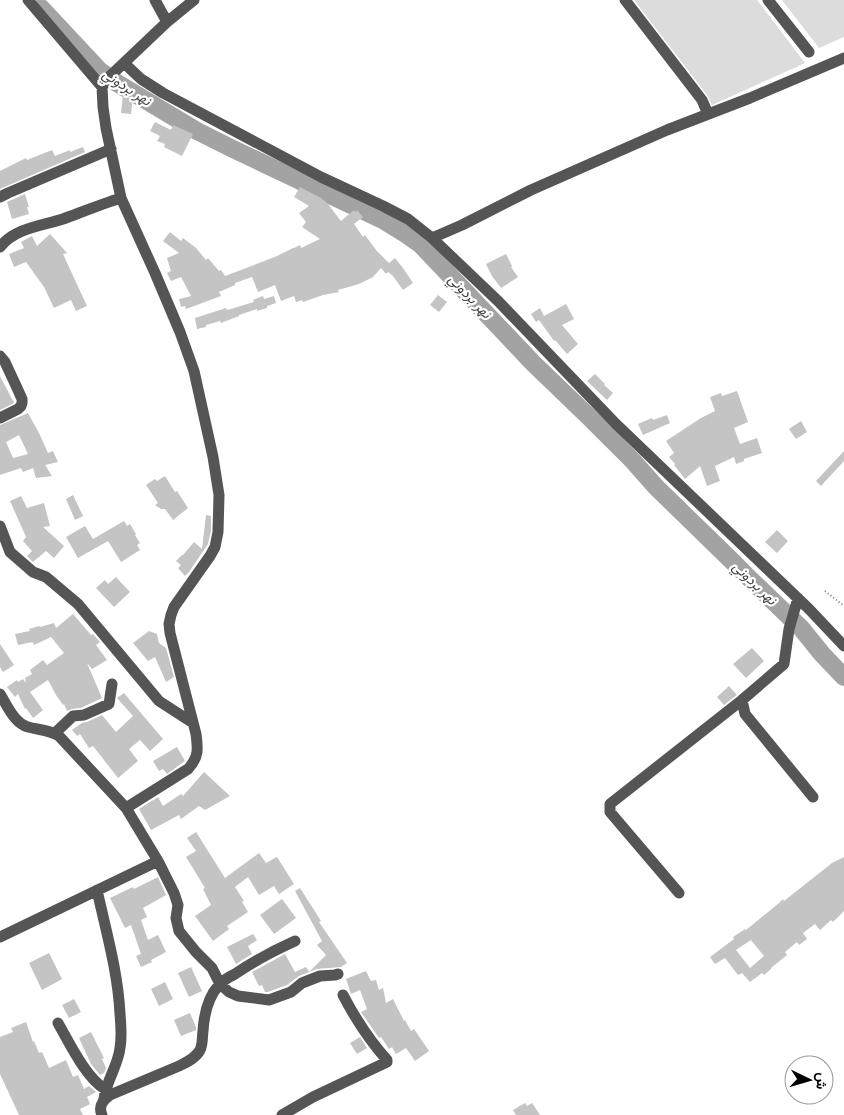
<svg xmlns="http://www.w3.org/2000/svg" width="844" height="1115" viewBox="0 0 844 1115" font-family="Arial,Vazirmatn,sans-serif">
<rect width="100%" height="100%" fill="#fff"/>
<path fill="#dcdcdc" d="M634 0H757L805 63 712 105 707 95Z
M782 0H844V37L819 48Z"/>
<g fill="none" stroke-linecap="round" stroke-linejoin="round">
<path stroke="#a3a3a3" stroke-width="18" d="M41 8 99 70 117 83 197 131 233 149 383 220 404 233 421 245 533 363 589 417 633 461 656 487 732 561 748 577 801 628 822 654 844 677"/>
</g>
<path fill="#c4c4c4" fill-rule="evenodd" d="M123 95 133 96 131 114 121 113Z
M155 122 171 130 173 125 193 134 182 156 164 147 165 144 157 141 160 136 150 131Z
M83 147 85 152 0 189V171L26 158 27 160 52 150 55 156 70 150V152Z
M300 187 321 198 328 204 341 221 354 210 355 212 357 210 363 217 354 224 363 237 365 235 376 250 389 263 395 258 403 268 413 283 403 290 393 276 388 272 386 274 381 268 373 277 359 284 338 290 339 292 323 295 303 302 302 300 296 302 294 296 281 301 275 285 258 292 252 277 235 283V285L219 292 221 296 186 309 185 306 181 307 179 299 191 296 181 277 171 281 167 273 171 271 167 258 179 253 163 241 170 232 181 241 183 238 196 248 206 260 208 258 219 271 221 270 225 276 241 270 277 256 293 248H294L300 245 301 248 320 239 302 227 306 222 299 213 309 206 294 197Z
M25 194 29 207H27L29 214 12 219 7 202Z
M50 234 67 253 63 254 87 306 76 311 71 300 54 308 44 287 26 262 14 267 9 254 24 248 21 242 32 236 37 246Z
M506 254 512 266 511 267 518 277 501 288 492 276 486 264Z
M438 295 447 302 439 312 430 305Z
M263 296 264 299 274 296 276 303 267 306V308L257 311V309L239 315V316L221 323 220 321 206 325V327L197 329 195 318 226 308 227 310 254 302 253 300Z
M566 304 574 319 562 325 578 344 567 354 555 340 554 341 539 320 536 322 531 314 540 308 544 316Z
M595 374 605 384 604 385 613 393 607 400 587 381Z
M0 376 13 401H14V403L0 410Z
M737 391 748 422 734 428 740 444 757 438 762 453 744 459V461L736 464 734 457 715 466 720 481 707 486 700 466 685 479 674 465 675 464 669 457 674 453 666 441 701 418 715 411 710 397 721 393 722 396Z
M28 413 39 433 48 453 53 451 58 462 45 465 52 476 36 478 33 468 23 472 21 468 0 475V425ZM19 435 28 454 13 458 6 442Z
M667 415 670 423 643 435 638 424 652 418 653 420Z
M801 421 807 432 796 439 789 429Z
M844 451V461L821 486 816 481Z
M165 476 175 492 177 491 188 508 173 520 165 509H161L155 505 158 503 146 485 155 479 157 481Z
M73 495 83 516 75 520 66 499Z
M21 496 27 508 44 503 50 526 43 527 64 546 54 558 46 551 33 562 27 556 32 551 23 541 26 537 10 501Z
M206 515 211 516V531L208 544 189 572 185 576 178 568 181 565 176 561 182 555H183L194 542 202 549Z
M124 521 127 526 130 524 136 534 135 535 140 543 137 545 140 550 121 562 108 541 78 558 66 537 85 526 93 539Z
M777 530 788 541 777 553 765 542Z
M116 577 130 592 114 607 96 588 105 580 108 584Z
M73 614 91 635 93 634 100 642 96 645 107 660 92 669 87 663 102 698 81 708 72 709 67 711 64 704 63 705 56 695 48 680 30 692 43 710 33 718 26 708 25 709 18 694 15 697 7 687 17 680 18 682 23 679 26 683 25 678 32 674 30 670 43 660 47 665 64 653 51 637 34 645 33 642 18 645 15 634 30 631 29 629 39 626 40 627 54 623 56 628Z
M149 631 157 634 159 643 166 648 174 677 166 682 155 657 148 661 133 643Z
M0 644 14 665 3 672 0 667Z
M752 648 764 661 746 678 733 664Z
M729 686 737 695 724 705 717 697Z
M124 693 163 739 150 751 140 740 129 749 138 761 118 778 93 746 89 748 80 734 77 736 72 730 82 723 87 722 102 715 116 732 133 716 117 698Z
M177 747 185 761 167 774 163 769 159 771 153 761Z
M204 772 230 796 205 810 199 806 181 819 179 815 151 830 139 809 158 797 163 806 181 794 183 796Z
M196 832 225 878 259 853 266 863 277 857 294 884 279 894 274 886 259 895 248 877 235 887 244 901 242 902 248 912 227 926 229 929 213 941 195 916 211 905 203 889 205 888 186 857 196 851 187 838Z
M844 857V911L833 922 831 920 820 930 815 924 803 933 807 939 799 945 797 942 785 952 787 955 771 968V969L764 975 762 973 750 982 742 973 738 975 725 958 715 964 710 957 734 939 733 937 745 929 746 930 779 903 783 899 784 901 832 863ZM751 940 764 956 750 968 736 950Z
M158 877 166 895 143 908 147 917 141 920 148 940 158 935 166 952 151 960 152 962 141 967 136 956 141 954 131 925 125 928 110 898 133 887 134 889Z
M300 888 321 921 319 922 347 963 341 967 317 969 299 976 287 985 268 992H265L262 985 259 986 252 972 285 954 295 972 306 967 309 972 326 955 317 945 322 941 295 891Z
M282 899 296 918 274 934 260 915Z
M253 934 257 940 248 946 252 954 236 964 227 947Z
M49 953 62 979 42 990 29 963Z
M191 967 202 991 189 997 178 973Z
M366 971 371 981 376 980 379 990 383 988 386 1003 393 999 404 1021 405 1020 411 1031 414 1029 429 1051 415 1061 406 1048 396 1054 392 1047 389 1049 381 1037 379 1038 361 1012 367 1009 360 990 351 994 346 979Z
M165 982 173 999 159 1006 151 989Z
M74 999 81 1012 69 1018 62 1005Z
M190 1013 196 1027V1030L181 1036 174 1020Z
M26 1022 33 1042 34 1041 39 1053 42 1052 49 1068 66 1060 73 1077 78 1075 84 1089 89 1086 96 1092 87 1097 90 1104 80 1109 83 1115H19L0 1074V1037L13 1032 11 1028Z
M91 1032 104 1058 102 1059 106 1068 104 1073 100 1075 91 1064 79 1038Z
M360 1037 367 1048 357 1054 350 1043Z
M525 1103 527 1106 532 1103 540 1115H516L513 1110Z"/>
<g fill="none" stroke-linecap="round" stroke-linejoin="round">
<path stroke="#777" stroke-width="2" stroke-dasharray="1 2.5" stroke-linecap="butt" d="M825 591 844 606"/>
<path stroke="#555" stroke-width="11" d="M28 0 102 87
M155 0 167 22
M625 0 702 100 708 114
M768 0 809 52
M124 63 141 79 163 93 321 177 383 206 408 219 432 238 498 301 616 424 809 609 844 646
M0 197 8 193 111 149
M432 238 462 225 531 190 667 130 750 98 844 58
M0 247C15 228 41 226 63 219 82 212 102 204 121 198
M0 356 5 362 18 390 22 399V403L21 406 18 409 0 418
M0 526 10 552 33 572 46 577 78 604 159 701 193 723
M0 694C7 705 14 723 28 727 39 730 50 730 59 736L126 808 158 861 174 893 178 905 176 918 179 931 196 952 212 968 220 984 229 992 238 996 269 1000 291 992 302 983 320 976 335 975 338 974
M742 700 745 714 813 797
M55 733 73 716 84 715 109 704 112 684
M126 808 188 769C199 757 198 749 196 734L170 633 169 624 171 615 174 607 210 556 215 547 218 532 219 495 213 457 194 371 180 332 155 273 121 198 106 128 103 107 102 87 108 78 167 22 194 0
M97 890C106 931 118 972 120 1014 121 1025 122 1037 120 1048 118 1066 106 1081 104 1099
M679 893 610 812V804L742 700 784 664 789 629 798 598
M0 937 158 861
M58 1023C69 1042 86 1078 105 1089
M102 1115C98 1106 103 1100 110 1095L179 1066C187 1062 196 1058 200 1050 203 1044 202 1038 203 1031 204 1015 208 997 219 985 223 980 229 977 235 974 254 961 275 950 295 941
M282 1115 313 1097 387 1062V1060C370 1041 355 1018 343 995"/>
</g>
<g text-anchor="middle" dominant-baseline="central" stroke-width="4.5" stroke-linejoin="round" paint-order="stroke">
<g font-size="14" font-style="italic" fill="#444" stroke="#fff">
<text transform="translate(127 87) rotate(33)">نهر بردوني</text>
<text transform="translate(470 296) rotate(46)">نهر بردوني</text>
<text transform="translate(755 583) rotate(44)">نهر بردوني</text>
</g>
</g>
<g transform="translate(809 1080) rotate(95)"><circle r="24" fill="#ffffff" stroke="#999999"/>
<path d="M0-4L9 19L0 12L-9 19Z" fill="#000000"/>
<text y="-8" font-size="14" font-weight="bold" text-anchor="middle" fill="#000000">ش</text>
</g>
</svg>
